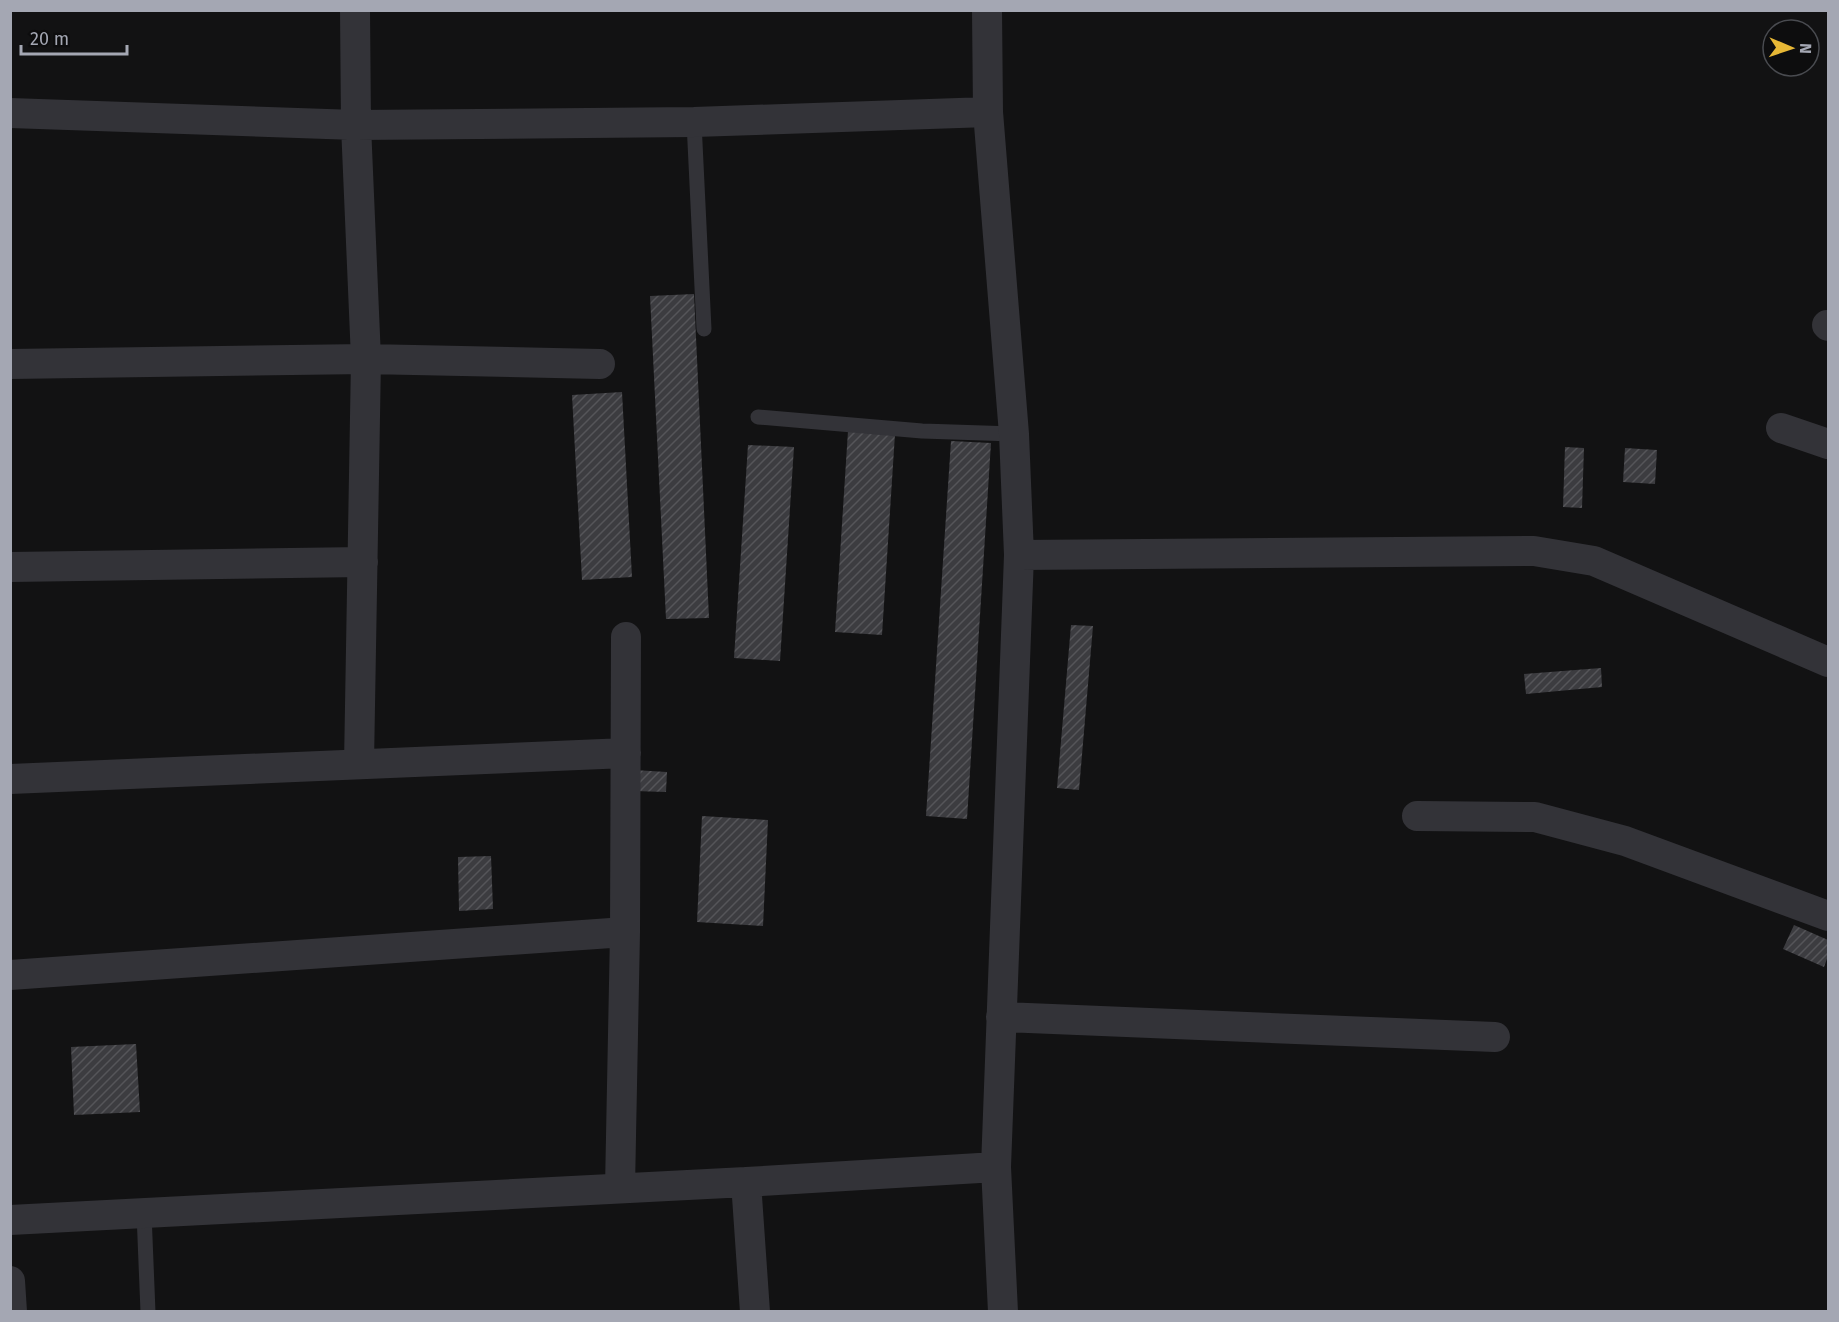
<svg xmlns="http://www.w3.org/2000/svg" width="1839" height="1322" viewBox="0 0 1839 1322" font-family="'Fira Sans',sans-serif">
<defs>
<pattern id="building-hatch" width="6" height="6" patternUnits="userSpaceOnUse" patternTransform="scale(1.5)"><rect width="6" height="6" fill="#3c3c40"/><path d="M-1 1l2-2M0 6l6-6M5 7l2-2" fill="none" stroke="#555559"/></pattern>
</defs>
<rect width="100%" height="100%" fill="#121213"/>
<path fill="url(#building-hatch)" d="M694 294 709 618 666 619 650 296Z
M622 392 632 577 582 580 572 395Z
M848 431 895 434 882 635 835 632Z
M951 441 991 443 967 819 926 816Z
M748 445 794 447 780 661 734 658Z
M1565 447 1584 448 1582 508 1563 507Z
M1625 448 1657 450 1655 484 1623 482Z
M1071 625 1093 626 1079 790 1057 788Z
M1601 668 1602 687 1526 694 1524 674Z
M634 770 667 772 666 792 633 791Z
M702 816 768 820 763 926 697 922Z
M491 856 493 909 459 911 458 857Z
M1794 925 1828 940V956L1824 967 1783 949Z
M136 1044 140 1112 74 1115 71 1047Z"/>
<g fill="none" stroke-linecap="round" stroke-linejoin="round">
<path stroke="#333338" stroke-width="15" d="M694 122 704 329
M758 417 922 431 1014 434
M144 1213 148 1312"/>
<path stroke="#333338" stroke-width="30" d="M355 10 356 125 366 359 359 764
M987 10 988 112 1014 434 1019 555 996 1167 1003 1312
M10 113 356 125 694 122 988 112
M1827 325 1828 326
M10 364 366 359 600 364
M1781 428 1828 444
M1019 555 1534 551 1594 561 1828 662
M10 567 363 562
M10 779 626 753
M1417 816 1535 817 1625 841 1828 916
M10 975 625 932
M1001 1017 1495 1037
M746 1182 755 1312
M620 1188 625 932 626 637
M10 1220 746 1182 996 1167
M10 1281 12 1312"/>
</g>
<rect width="1839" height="1322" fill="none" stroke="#a4a7b3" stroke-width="24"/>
<g transform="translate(1791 48) rotate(92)"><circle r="28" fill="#0d0d0e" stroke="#494b50" stroke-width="1.5"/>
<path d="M0-4.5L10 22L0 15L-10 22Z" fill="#e7b836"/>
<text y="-9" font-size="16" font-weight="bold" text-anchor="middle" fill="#a4a7b3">N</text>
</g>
<path d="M21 45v9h106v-9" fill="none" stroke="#a4a7b3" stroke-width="3"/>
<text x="30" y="45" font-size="18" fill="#a4a7b3" stroke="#0d0d0e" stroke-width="4.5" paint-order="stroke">20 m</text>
</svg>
